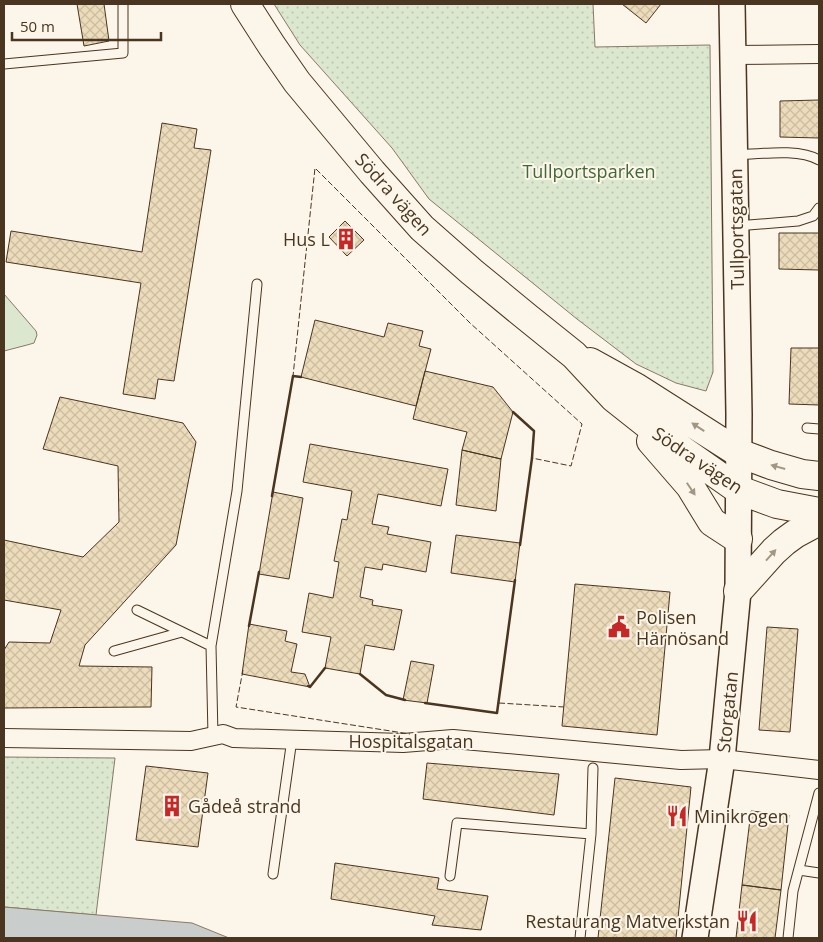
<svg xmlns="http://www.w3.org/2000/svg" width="823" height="942" viewBox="0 0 823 942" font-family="'Open Sans',sans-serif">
<defs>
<pattern id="park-dots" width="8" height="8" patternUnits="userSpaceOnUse" patternTransform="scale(1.25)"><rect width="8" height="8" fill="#dce7d0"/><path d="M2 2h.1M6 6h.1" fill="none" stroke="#bec7b2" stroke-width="1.8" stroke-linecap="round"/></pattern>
<pattern id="building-cross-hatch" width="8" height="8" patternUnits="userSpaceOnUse" patternTransform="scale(1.25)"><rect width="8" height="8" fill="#ecdcbc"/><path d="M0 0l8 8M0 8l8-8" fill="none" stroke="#ccbda1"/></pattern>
</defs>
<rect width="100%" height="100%" fill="#fbf6e9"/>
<path fill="#dce7d0" stroke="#887966" d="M4 294 36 331 37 335 34 343 27 345 4 351Z"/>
<path fill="url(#park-dots)" stroke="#887966" d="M274 4H593L595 47 710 45 713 372 706 391 676 383 636 364 577 319 429 199 392 148 300 45Z
M4 757 115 758 96 915 4 907Z"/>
<path fill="#c9cecd" stroke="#887966" d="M4 907 192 923 229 938H4Z"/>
<path fill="url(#building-cross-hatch)" stroke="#4a3520" d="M77 4H104L109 41 84 46Z
M622 4H661L646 23Z
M819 100V138L780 137V101Z
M162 123 197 129 194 148 211 150 174 381 158 379 155 399 123 394 141 283 6 262 11 231 142 252Z
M345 221 364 240 347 256 329 237Z
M779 233H819V270L779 269Z
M315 320 384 337 388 323 423 331 419 346 431 349 416 406 301 377Z
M791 348H819V405L789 404Z
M425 371 493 387 513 412 501 459 462 450 467 432 413 419Z
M60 397 183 423 196 442 176 545 85 645 79 666 152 667 151 707 4 708V650L9 642 50 643 61 610 4 600V540L83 557 119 522 118 466 43 449Z
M310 444 448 469 441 506 378 494 372 524 389 527 387 534 431 542 426 572 383 564 382 570 365 567 360 597 373 600 372 605 402 610 394 650 365 645 360 674 325 668 331 637 302 632 309 593 333 598 339 562 334 561 342 519 347 520 352 491 303 482Z
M462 450 501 459 496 511 456 505Z
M273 492 303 498 289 579 259 574Z
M456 535 520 543 515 582 451 573Z
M575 584 670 592 657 735 562 726Z
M249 624 287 631 285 641 297 644 291 672 305 674 310 687 242 674Z
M767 627 798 629 790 732 759 730Z
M411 661 434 665 427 703 403 700Z
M427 763 559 774 554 815 423 799Z
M146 766 208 773 198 847 136 840Z
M615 778 691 787 676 938H598Z
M751 811 789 815 781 890 742 885Z
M335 863 439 878 437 889 488 896 481 930 432 925 435 916 331 899Z
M742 885 781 890 775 938H736Z"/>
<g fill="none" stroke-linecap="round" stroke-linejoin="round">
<g stroke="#4a3520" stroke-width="11">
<path id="service" d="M4 64 123 53V4
M736 155C760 154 799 148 819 160
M736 226 798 221 813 216 819 208
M807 428 819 429
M137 610 211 646
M114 651 182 632
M213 736 211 646 237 491 257 284
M799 870 819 873
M273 874 292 739
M450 876 457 823 591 834
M580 938 591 834 593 768
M788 938 793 891 819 793"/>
</g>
<g stroke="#4a3520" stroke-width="20">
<path id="minor" d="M732 55 819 54
M4 738 191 741 223 734 234 738 403 743 453 739 681 760 722 759 819 770"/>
</g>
<g stroke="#4a3520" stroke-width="28">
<path id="secondary" d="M695 938 722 759 738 591 739 414 732 4"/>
</g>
<g stroke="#4a3520" stroke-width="30">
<path id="trunk" d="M245 4 272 46 297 82 372 172 422 228 472 272 528 318 574 355 614 398 662 436 739 490 777 504 819 512
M590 362 637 388 739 453 771 465 802 474 819 476
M651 441 690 486 712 522 738 539
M738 591 774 551 784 542 795 534 819 521"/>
</g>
<use href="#service" stroke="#fbf6e9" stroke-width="9"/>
<use href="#minor" stroke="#fbf6e9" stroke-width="18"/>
<use href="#secondary" stroke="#fbf6e9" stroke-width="25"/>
<use href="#trunk" stroke="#fbf6e9" stroke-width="28"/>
<path stroke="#4a3520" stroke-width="1" stroke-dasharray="6 2.5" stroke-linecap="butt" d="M272 495 293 376 315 168 470 323 582 424 571 466 532 458
M249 626 259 572
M243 670 236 707 410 734
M499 703 564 707"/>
<path stroke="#4a3520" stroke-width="2.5" d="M513 412 534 431 532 458 520 545
M272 496 293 376 301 377
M249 626 259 572
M360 674 386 695 405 700
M308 686 310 687 325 668
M425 703 497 713 515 580"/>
</g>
<defs><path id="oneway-solid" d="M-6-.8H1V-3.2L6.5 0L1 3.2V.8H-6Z" transform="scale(1.25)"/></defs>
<g fill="#a29684">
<use href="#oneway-solid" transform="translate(698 427) rotate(-147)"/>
<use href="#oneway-solid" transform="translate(778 467) rotate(-164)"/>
<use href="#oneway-solid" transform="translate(691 489) rotate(56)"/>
<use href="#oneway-solid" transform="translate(771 555) rotate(-48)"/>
</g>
<defs>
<g id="building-bare" transform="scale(1.725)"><path d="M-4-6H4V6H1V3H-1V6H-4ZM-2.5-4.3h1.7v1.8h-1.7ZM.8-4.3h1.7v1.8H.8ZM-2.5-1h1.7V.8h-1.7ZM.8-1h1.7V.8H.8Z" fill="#c62828" stroke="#fbf6e9" stroke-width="2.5" paint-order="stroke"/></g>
<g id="civic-bare" transform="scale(1.725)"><path d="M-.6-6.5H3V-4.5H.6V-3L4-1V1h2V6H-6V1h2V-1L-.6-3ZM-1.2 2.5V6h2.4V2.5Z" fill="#c62828" stroke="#fbf6e9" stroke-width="2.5" paint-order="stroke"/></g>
<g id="restaurant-bare" transform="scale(1.725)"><path d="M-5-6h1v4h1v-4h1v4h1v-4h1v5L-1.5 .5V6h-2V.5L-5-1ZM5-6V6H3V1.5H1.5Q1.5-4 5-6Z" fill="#c62828" stroke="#fbf6e9" stroke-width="2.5" paint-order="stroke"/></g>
</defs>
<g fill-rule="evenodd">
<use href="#building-bare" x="346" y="239"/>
<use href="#civic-bare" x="619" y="627"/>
<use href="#building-bare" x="172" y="806"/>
<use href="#restaurant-bare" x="677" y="816"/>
<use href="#restaurant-bare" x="747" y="921"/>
</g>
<g text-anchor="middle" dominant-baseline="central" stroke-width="4" stroke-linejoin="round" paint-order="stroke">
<g font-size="18" fill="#436837" stroke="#fbf6e9">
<text x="589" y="171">Tullportsparken</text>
</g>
<g font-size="18" fill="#4a3520" stroke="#fbf6e9">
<text transform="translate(394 194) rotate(48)">Södra vägen</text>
<text transform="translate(736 229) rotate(-91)">Tullportsgatan</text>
<text transform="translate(698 460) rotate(34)">Södra vägen</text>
<text transform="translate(727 712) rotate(-84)">Storgatan</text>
<text x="411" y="741">Hospitalsgatan</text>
</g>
<g font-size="18" fill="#4a3520" stroke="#fbf6e9" text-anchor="start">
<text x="330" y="239" text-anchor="end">Hus L</text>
<text x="636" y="617">Polisen<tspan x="636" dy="21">Härnösand</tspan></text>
<text x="188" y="806">Gådeå strand</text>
<text x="694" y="816">Minikrogen</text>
<text x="730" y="921" text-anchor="end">Restaurang Matverkstan</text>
</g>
</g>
<rect width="823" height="942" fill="none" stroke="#4a3520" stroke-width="10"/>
<path d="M12 32v8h149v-8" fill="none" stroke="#4a3520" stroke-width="2.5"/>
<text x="20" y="32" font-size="15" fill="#4a3520" stroke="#fbf6e9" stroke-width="4" paint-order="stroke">50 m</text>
</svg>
